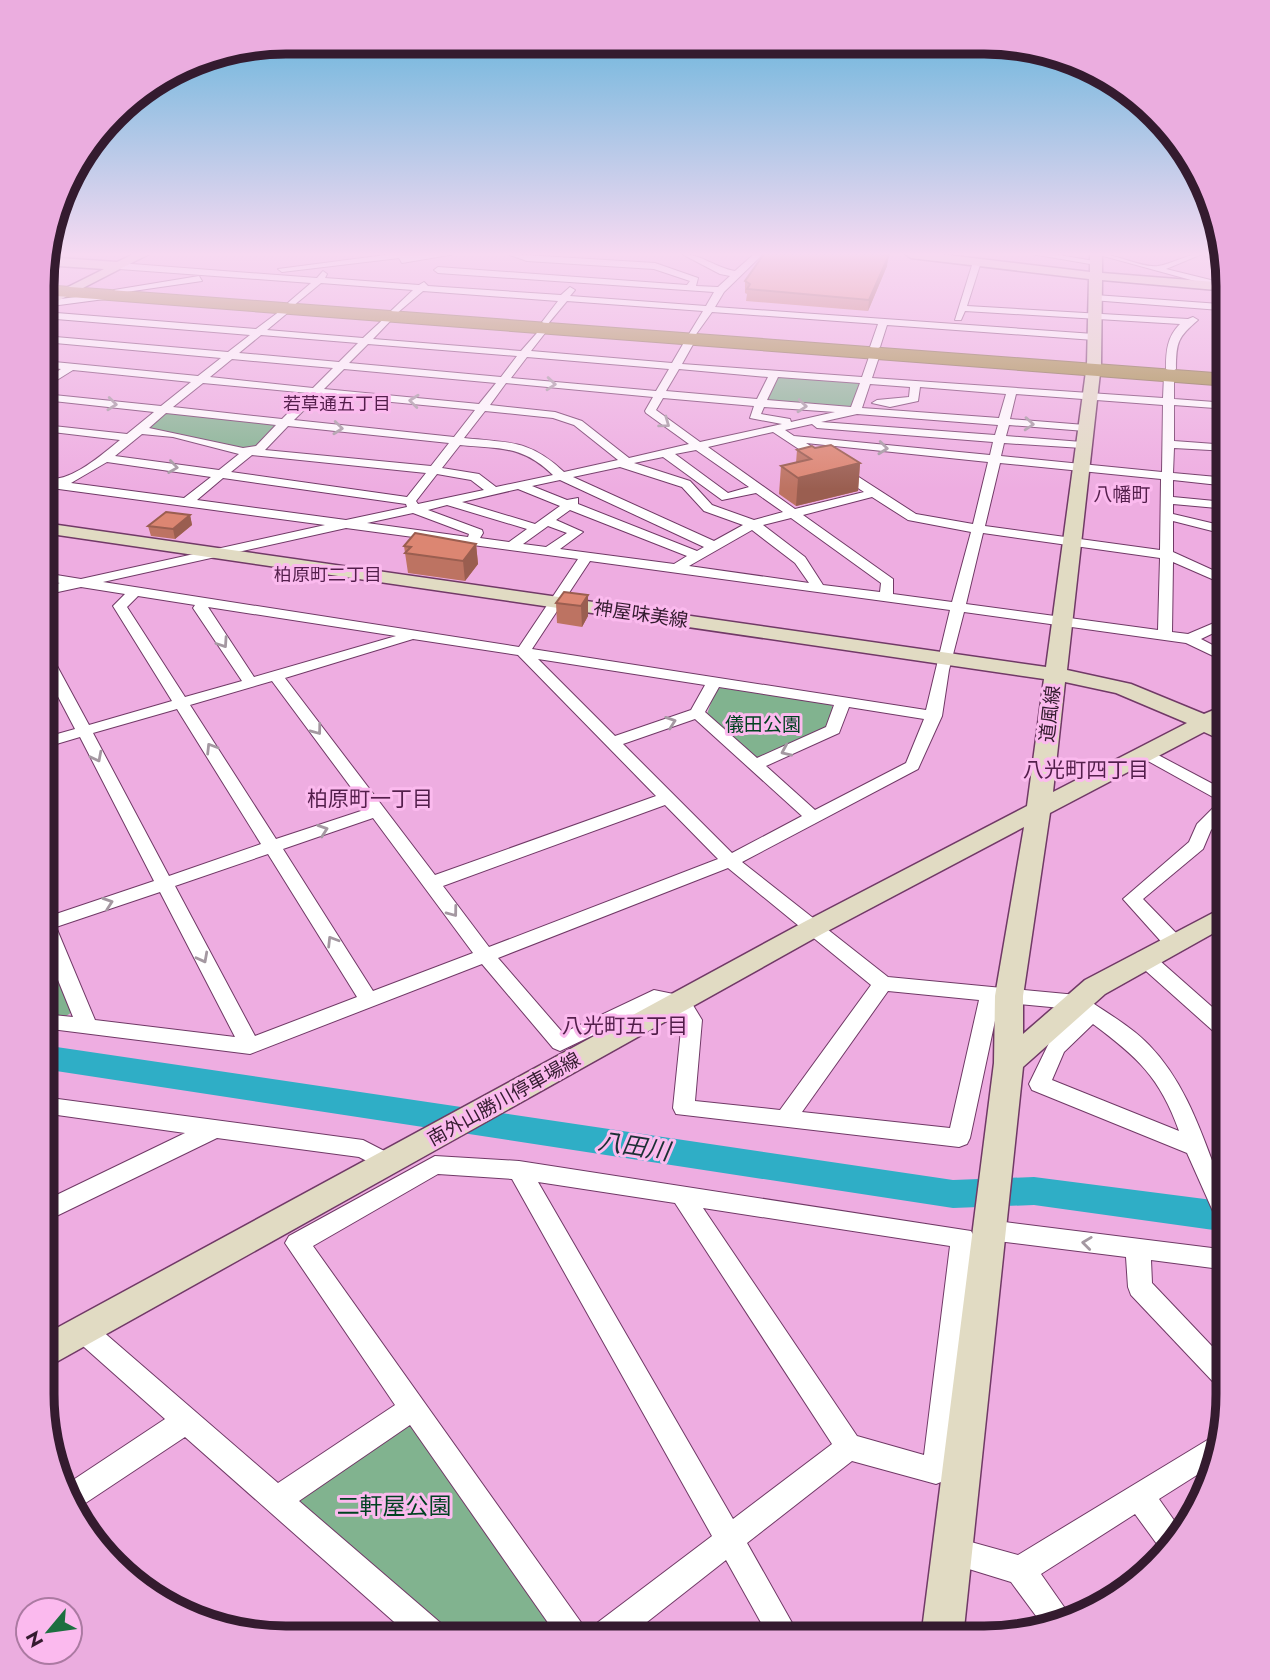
<svg xmlns="http://www.w3.org/2000/svg" width="1270" height="1680" viewBox="0 0 1270 1680" font-family="Jost,'Noto Sans JP',sans-serif">
<rect width="100%" height="100%" fill="#eeade1"/>
<path fill="#81b38f" d="M779 376 857 383 859 384 852 408 767 400Z
M165 413 278 424 255 447 245 449 147 428Z
M721 688 830 704 834 708 827 728 761 758H756L707 714 716 689Z
M43 940 72 1012 62 1019 43 1017Z
M412 1424 563 1637H453L298 1505 300 1493Z"/>
<g fill="none" stroke-linecap="round" stroke-linejoin="round">
<path fill="#2faec6" fill-rule="evenodd" d="M43 1045 953 1180 1034 1177 1228 1202V1232L1034 1205 953 1208 43 1069Z"/>
<g stroke="#703966" stroke-width="2">
<path id="street" d="M393 254H455L402 263 399 258 282 272 278 269Z
M507 254 655 263 698 278 696 286 718 287 730 276 720 274 682 254C701 254 716 268 735 271L754 254H763L724 292 715 307 1094 334 1099 337 1094 340 887 325 880 347 875 350 870 347 878 324 712 312 694 337 696 339 682 364 862 377 870 354 875 351 880 354 872 378 1163 398 1164 376 1169 373 1174 376V399L1228 403V409L1174 405V441L1228 445V451L1174 448 1173 473 1228 478V486L1173 480V497L1225 502 1228 503V509L1173 504V514L1228 527V535L1173 521V552L1228 577V586L1173 562 1172 632 1188 634 1228 617V626L1201 639 1228 653V663L1186 643 964 612 949 670 942 716 918 769 742 862 888 977 1077 995 1084 997C1105 1012 1131 1026 1149 1045 1181 1078 1197 1120 1213 1163L1228 1166V1184L1222 1183 1228 1195V1230L1220 1227 1187 1153 1032 1090 1029 1084 1049 1043 1079 1014 1072 1009 999 1002 970 1138 967 1144 959 1147 676 1114 673 1108 682 1020 674 1008 656 1005 560 1051 553 1048 482 964 250 1054 43 1028V1014L73 1017 43 943V914L50 916 154 881 80 737 43 748V738L75 729 43 668V649L50 653 89 725 172 701 113 606 125 594 81 587 44 595V587L60 583 44 581V573L81 579 325 525 44 487V479C70 483 99 457 120 440L44 431V425L127 434 154 412 44 400V394L161 406 191 382 73 370 44 388V380L61 369 44 367V361L198 376 221 358 44 342V336L228 352 250 335 44 318V312L256 329 288 305 291 306V310L267 330 363 338 390 313 395 316 373 339 521 351 544 325 549 328 531 351 672 363 686 339 691 336 689 334 703 311 567 301 547 325 542 322 558 301 423 291 396 314 391 311 393 309 413 290 321 283 293 306 288 303 290 301 311 283 119 269 115 266 119 263 317 278 323 271 327 274 325 278 419 285 424 282 428 286 561 295 570 287 575 290 570 296 706 306 714 292 438 273 434 270 438 267 687 285 690 281 654 269 527 261ZM261 335 358 343 339 362 239 353ZM368 344 517 356 501 377 349 363ZM527 357 669 369 656 391 511 378ZM232 359 333 368 313 388 210 377ZM344 369 496 383 479 404 324 389ZM679 369 768 377 757 399 666 391ZM778 377 860 383 851 407 767 400ZM203 383 308 393 282 419 173 407ZM506 383 653 397 645 411 646 413 689 444 629 458 582 421 555 412 490 405ZM870 384 910 387 909 397 877 400 872 403 890 407 918 401 920 387 1006 394 999 418 862 408ZM1016 394 1163 405 1162 472 1001 456 1004 443 1082 448 1088 445 1082 442 1006 436 1009 425 1085 431 1091 428 1085 425 1010 419ZM319 395 475 410 454 437 294 420ZM663 398 754 406 750 418 782 424 700 442 656 410ZM764 407 835 412 791 422 790 419 761 414ZM485 411 553 418 574 425 618 460 564 472C529 439 509 443 464 438ZM166 413 276 425 256 446 243 448 149 428ZM857 414 998 425 995 435 821 422ZM812 424 817 428 993 442 990 455 794 436 785 430ZM288 426 449 443 431 466 265 450ZM773 432 864 492 795 509 708 447ZM142 434 173 437 239 454 219 470 115 456ZM806 443 988 462 973 524 916 514ZM460 445C500 449 522 445 553 475L496 487 479 474 442 468ZM696 450 749 487 728 493 675 454ZM252 455 426 473 407 497 231 472ZM663 457 722 500 756 493 783 512 754 520 712 505 690 481 634 463ZM107 462 211 477 184 498 71 483ZM1000 463 1161 479 1160 550 985 526ZM620 467 682 487 704 511 743 525 714 541 573 477ZM437 474 471 480 484 490 418 504 416 501ZM223 478 406 504 407 507 346 520 197 500ZM560 480 704 547 697 551 578 504V498L567 500 532 486ZM518 489 560 506 535 524 462 502ZM872 497 908 520 971 532 952 602 893 594V579L803 515ZM447 505 527 529 509 542 480 538 483 533 482 530 428 510ZM570 510 687 556 674 564 560 549 583 532 556 520ZM413 513 469 534 468 537 367 523ZM791 518 881 583 880 592 823 585 805 557 763 525ZM548 526 567 533 546 547 523 544ZM346 528 578 559 519 647 103 582ZM752 530 795 563 809 583 689 566ZM983 533 1160 558 1158 630 966 604ZM590 561 950 610 926 710 532 649ZM138 596 195 605 193 608 242 681 185 697 127 607ZM208 607 396 636 254 677ZM413 639 518 655 656 796 435 875 285 678ZM538 659 705 685 691 710 615 736ZM272 681 367 809 276 839 190 705ZM719 687 834 705 826 727 757 758 705 712ZM849 707 924 719 906 763 815 810 766 766 839 733ZM177 709 261 844 169 876 93 733ZM695 719 802 816 732 853 623 744ZM665 805 718 859 489 947 443 886ZM373 818 473 953 373 991 283 849ZM268 854 357 997 255 1036 175 886ZM728 868 871 985 780 1110 695 1101 702 1020 688 997 654 990 563 1033 498 958ZM160 892 235 1037 95 1020 56 927ZM888 991 979 1000 950 1128 802 1112ZM1093 1024C1137 1057 1160 1077 1179 1131L1052 1080 1064 1052Z
M1032 254H1053L1100 262 1096 265Z
M1096 254C1117 253 1139 268 1158 266 1173 264 1186 254 1202 254L1166 269 1227 284 1228 287 1224 289Z
M1204 254 1221 255 1222 260 1205 256Z
M977 259 981 262 967 306 1188 319 1193 317 1198 320C1178 337 1176 342 1176 369L1171 372 1166 369C1166 351 1167 337 1180 324L965 311 961 320H955L973 262Z
M199 276 202 281 119 293 114 290Z
M109 293 114 296 112 298 44 307V301Z
M1095 295 1220 304 1225 307 1220 310 1092 300V296Z
M1145 748 1228 792V813L1211 830 1203 849 1143 899 1180 937 1183 942 1180 947H1166L1123 899 1189 842 1197 824 1220 801 1139 756 1137 753 1139 750Z
M1144 951 1151 953 1228 1021V1040L1221 1038 1137 963 1134 958 1137 953Z
M43 1097 363 1140 396 1157 399 1163 396 1169 388 1172 359 1157 217 1138 42 1223V1202L185 1133 43 1113Z
M435 1156 519 1161 971 1231 975 1238 950 1471 946 1480 936 1484 852 1461 747 1543 800 1637H769L726 1560 628 1637H558L410 1425 299 1501 443 1625 447 1636H410L185 1437 75 1510 67 1502 64 1486 165 1419 75 1339 71 1331 75 1323 84 1320 93 1323 278 1483 395 1405 285 1243 289 1236ZM438 1174 512 1179 712 1536 593 1626 590 1635 313 1246ZM538 1182 675 1203 832 1444 733 1519ZM703 1208 950 1246 924 1455 857 1436Z
M989 1220 1228 1250V1270L1151 1260 1152 1283 1227 1362V1391L1218 1387 1131 1295 1128 1287 1126 1257 989 1240 981 1237 977 1230 981 1223Z
M1214 1436 1218 1438 1208 1468 1159 1499 1183 1533 1162 1551 1135 1514 1041 1574 1071 1617 1042 1624 1011 1582 943 1561 939 1551 943 1541 953 1537 1018 1555Z"/>
</g>
<g stroke="#703966" stroke-width="3">
<path id="secondary" d="M134 254H149L44 308V299L104 269 44 265V257L117 262Z
M905 254H939L1090 272V254H1102V273L1227 283 1228 291 1102 280 1101 364 1067 670 1131 684 1204 714 1228 704V719L1220 723 1228 727V743L1204 732 1050 813 1023 996V1034L1085 980 1228 905V925L1105 994 1023 1067 963 1638H921L994 1063 995 996 1024 827 822 934 42 1370V1336L804 922 1027 806 1044 679 44 533V523L1046 667 1087 364 1089 279 911 258ZM1065 682 1116 693 1187 723 1053 792Z"/>
</g>
<g stroke="#786135" stroke-width="2">
<path id="highway" d="M44 285 1228 374V386L44 295Z"/>
</g>
<use href="#street" fill="#fff" fill-rule="evenodd"/>
<use href="#secondary" fill="#e1dbc3" fill-rule="evenodd"/>
<use href="#highway" fill="#9c8638" fill-rule="evenodd"/>
</g>
<path fill="#bd7362" d="M887 266 868 311 746 301 747 294 745 293V281Z
M815 448 860 463 858 491 796 506 779 494 781 466 796 463 797 450Z
M190 515 192 525 175 539 151 536 148 526Z
M476 544 478 564 465 581 408 573 404 546Z
M588 595V616L582 627 557 623 556 603Z"/>
<path fill="#9a5e50" d="M889 255 887 266 868 311 869 300Z
M860 463 858 491 796 506 798 478Z
M190 515 192 525 175 539 173 529Z
M476 544 478 564 465 581 463 561Z
M588 595V616L582 627 581 606Z"/>
<path fill="#dc8672" stroke="#9a5e50" stroke-width="2" d="M764 254H877L889 255 869 300 747 289 750 284 745 281Z
M831 445 860 463 798 478 781 466 811 459 797 450 812 446 815 448Z
M166 512 190 515 173 529 148 526Z
M415 533 476 544 463 561 405 553 411 547 404 546Z
M564 592 588 595 581 606 556 603Z"/>
<defs><path id="oneway-chevron" d="M-2-3.5L2.5 0L-2 3.5" fill="none" stroke-width="1.6" stroke-linecap="round" stroke-linejoin="round" transform="scale(1.75)"/></defs>
<g stroke="#a498a1">
<use href="#oneway-chevron" transform="translate(551 384) rotate(5)"/>
<use href="#oneway-chevron" transform="translate(414 401) rotate(-174)"/>
<use href="#oneway-chevron" transform="translate(112 404) rotate(6)"/>
<use href="#oneway-chevron" transform="translate(802 406) rotate(5)"/>
<use href="#oneway-chevron" transform="translate(665 423) rotate(36)"/>
<use href="#oneway-chevron" transform="translate(1029 424) rotate(4)"/>
<use href="#oneway-chevron" transform="translate(338 428) rotate(6)"/>
<use href="#oneway-chevron" transform="translate(883 448) rotate(6)"/>
<use href="#oneway-chevron" transform="translate(173 467) rotate(8)"/>
<use href="#oneway-chevron" transform="translate(223 643) rotate(56)"/>
<use href="#oneway-chevron" transform="translate(671 722) rotate(-19)"/>
<use href="#oneway-chevron" transform="translate(317 730) rotate(53)"/>
<use href="#oneway-chevron" transform="translate(211 748) rotate(-122)"/>
<use href="#oneway-chevron" transform="translate(786 751) rotate(156)"/>
<use href="#oneway-chevron" transform="translate(97 757) rotate(63)"/>
<use href="#oneway-chevron" transform="translate(323 830) rotate(-19)"/>
<use href="#oneway-chevron" transform="translate(108 903) rotate(-19)"/>
<use href="#oneway-chevron" transform="translate(453 912) rotate(53)"/>
<use href="#oneway-chevron" transform="translate(332 941) rotate(-122)"/>
<use href="#oneway-chevron" transform="translate(203 958) rotate(62)"/>
<use href="#oneway-chevron" transform="translate(1087 1243) rotate(-173)"/>
</g>
<linearGradient id="sky" x2="0" y2="1"><stop stop-color="#5eb2da"/><stop offset="0.52" stop-color="#f7daf2"/><stop offset="1" stop-color="#f7daf2" stop-opacity="0"/></linearGradient>
<rect width="1270" height="489" fill="url(#sky)"/>
<g text-anchor="middle" dominant-baseline="central" stroke-width="6" stroke-linejoin="round" paint-order="stroke">
<g font-size="18" fill="#531e4b" stroke="#fbbaee">
<text x="337" y="404">若草通五丁目</text>
<text x="328" y="575">柏原町二丁目</text>
</g>
<g font-size="19" fill="#531e4b" stroke="#fbbaee">
<text x="1122" y="494">八幡町</text>
</g>
<g font-size="19" fill="#341b2f" stroke="#fbbaee">
<text transform="translate(641 614) rotate(8)">神屋味美線</text>
<text transform="translate(1050 714) rotate(-83)">道風線</text>
<text transform="translate(504 1099) rotate(-29)">南外山勝川停車場線</text>
</g>
<g font-size="19" fill="#004120" stroke="#fbbaee">
<text x="763" y="724">儀田公園</text>
</g>
<g font-size="21" fill="#531e4b" stroke="#fbbaee">
<text x="1086" y="770">八光町四丁目</text>
<text x="370" y="799">柏原町一丁目</text>
<text x="625" y="1026">八光町五丁目</text>
</g>
<g font-size="23" fill="#004120" stroke="#fbbaee">
<text x="394" y="1506">二軒屋公園</text>
</g>
<g font-size="24" font-style="italic" fill="#1b3035" stroke="#fbbaee">
<text transform="translate(634 1146) rotate(9)">八田川</text>
</g>
</g>
<path d="M0 0H1270V1680H0ZM286 54H984A232 232 0 0 1 1216 286V1394A232 232 0 0 1 984 1626H286A232 232 0 0 1 54 1394V286A232 232 0 0 1 286 54Z" fill="#ebaddf" fill-rule="evenodd"/>
<path fill="none" stroke="#341b2f" stroke-width="9" d="M286 54H984A232 232 0 0 1 1216 286V1394A232 232 0 0 1 984 1626H286A232 232 0 0 1 54 1394V286A232 232 0 0 1 286 54Z"/>
<g transform="translate(49 1631) rotate(241)"><circle r="33" fill="#fbbaee" stroke="#ab7aa2" stroke-width="2"/>
<path d="M0-5L12 26L0 18L-12 26Z" fill="#1d6f40"/>
<text y="-10" font-size="19" font-weight="bold" text-anchor="middle" fill="#341b2f">N</text>
</g>
</svg>
